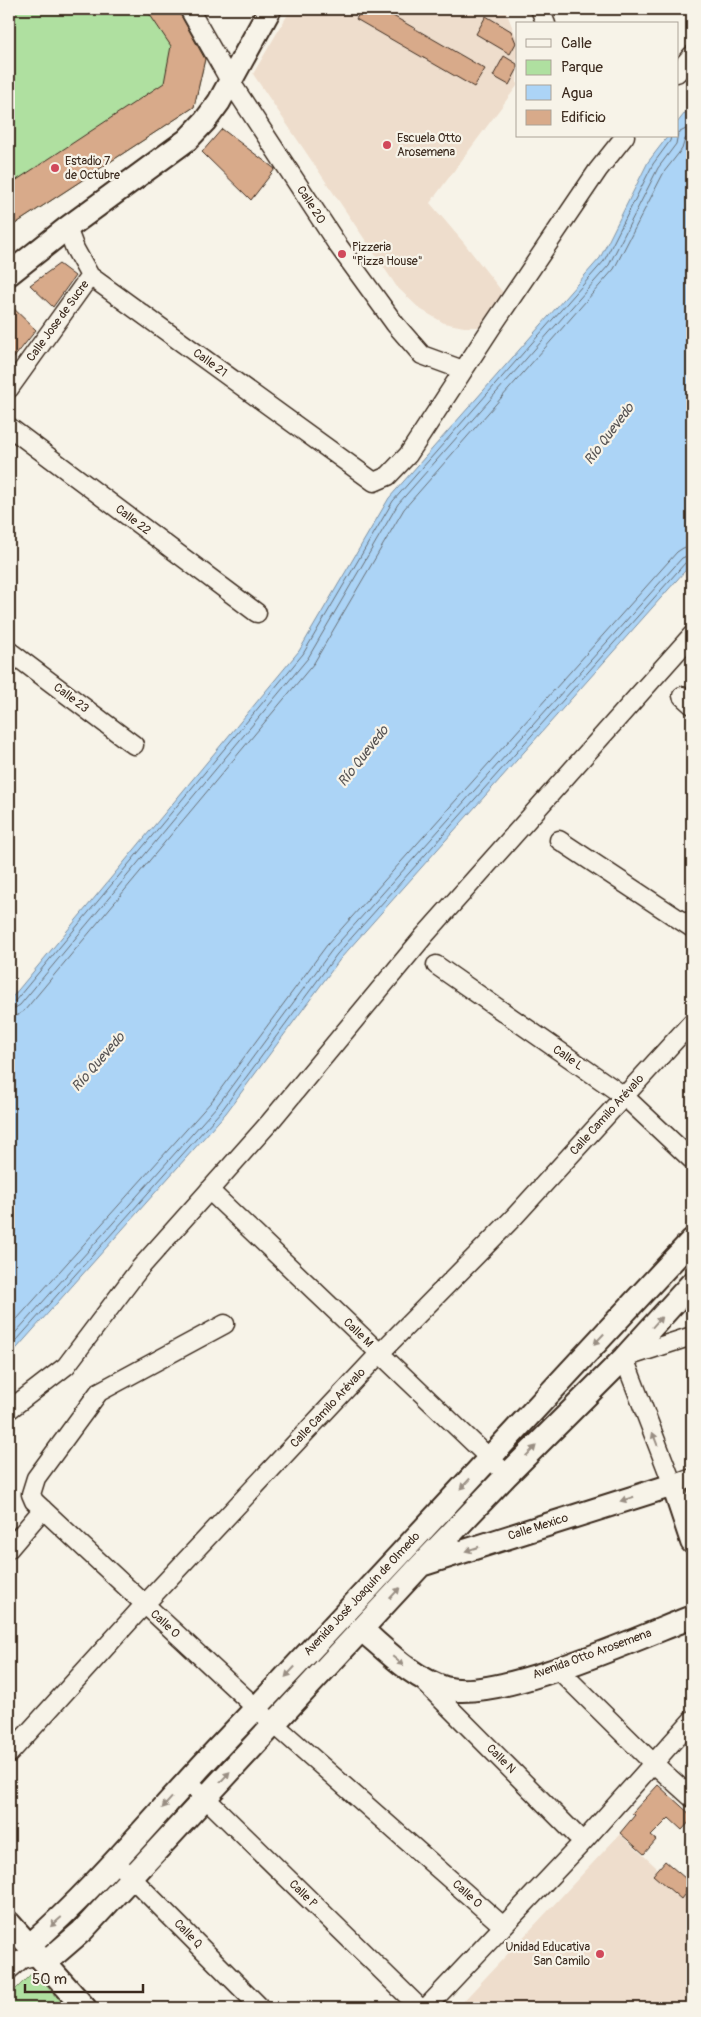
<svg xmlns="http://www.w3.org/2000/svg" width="701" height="2017" viewBox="0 0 701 2017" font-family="Pangolin,sans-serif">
<rect width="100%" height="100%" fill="#f7f3e8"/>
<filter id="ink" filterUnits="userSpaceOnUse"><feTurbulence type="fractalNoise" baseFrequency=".02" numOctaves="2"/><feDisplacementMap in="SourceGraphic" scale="10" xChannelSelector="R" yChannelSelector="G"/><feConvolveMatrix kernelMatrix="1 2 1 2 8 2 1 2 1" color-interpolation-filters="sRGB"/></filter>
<g filter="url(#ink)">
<path fill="#edc" d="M291 9H505L517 39V86L430 203 464 243 504 294 492 321 478 327H464L444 323 420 309 397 287 253 74Z
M620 1834 692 1900V2008H457Z"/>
<path fill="#afe0a0" stroke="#75855f" d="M9 9H184L208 45 194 107 9 228Z
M33 1972 68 2008H9V1996Z"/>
<path fill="#acd4f6" stroke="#7f90a0" d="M692 104V563L341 958 226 1113 9 1357V1001L299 651 389 498 600 258 648 162 668 136H677V123Z"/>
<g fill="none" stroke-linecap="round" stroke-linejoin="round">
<path stroke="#686e74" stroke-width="1" d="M9 1003 15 1001 303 654 393 501 604 261 653 164 670 141 671 136
M9 1009 15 1008 20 1005 308 658 398 504 609 265 658 168 676 144 678 133 686 129 692 122
M9 1017 18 1015 25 1010 314 663 404 509 614 269 664 172 682 149 685 139 692 134
M9 1328 211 1102 327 945 677 552 683 548 692 546
M9 1340 217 1106 332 950 682 558 692 554
M9 1349 222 1110 337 954 686 562 692 560"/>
</g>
<path fill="#d8aa8a" stroke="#3b2a1e" d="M146 9H178L180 14 205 59 194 107 9 228V185L164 83 171 46Z
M362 9H381L485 69 474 87 356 19Z
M486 16 511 31 516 43 510 54 476 34Z
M504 56 517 64V70L509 85 493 76Z
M222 129 275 169 251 200 202 152Z
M59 264 75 276 53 307 30 285Z
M9 304 36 330 9 364Z
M658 1785 692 1816V1819L682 1830 669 1818 651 1836 656 1840 644 1854 620 1833 635 1815 632 1813Z
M665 1861 692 1884 681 1899 653 1875Z"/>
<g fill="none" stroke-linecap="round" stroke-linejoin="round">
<g stroke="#3b2a1e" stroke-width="21">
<path id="minor" d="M189 9 230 81 337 244 395 324 422 355 463 370
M540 9 546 24
M677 73 692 55
M67 228 75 249 90 276 374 482 388 476 408 455 491 328 598 170 625 136
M9 389 90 276
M9 427 257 613
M9 651 134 745
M682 696 692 705
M559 840 692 928
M436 965 624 1096 692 1160
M209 1190 507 1475
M225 1324 99 1392 36 1478 31 1494 34 1501 256 1708 503 1926
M692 1336 624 1358 673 1485 692 1478
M9 1410 66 1366 140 1268 270 1122 424 936 692 635
M9 1549 43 1509
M558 1669 653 1763 692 1798
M423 1681 583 1842
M9 1754 144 1605 380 1353 515 1216 692 1022
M187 1780 420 2008
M122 1868 261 2008
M9 1970 22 1959 38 1955
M426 2008 583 1842 692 1720"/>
</g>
<g stroke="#3b2a1e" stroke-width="26">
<path id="major" d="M9 274 67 228 187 140 205 121 219 102 270 9
M424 1564 673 1485 692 1542
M361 1629C387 1651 412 1678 445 1688 495 1703 640 1637 692 1617
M9 1923 85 2008
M29 1946C99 1885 157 1812 221 1745 380 1578 535 1408 692 1240
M45 1963 82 1931 421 1565 507 1475 624 1358 692 1283"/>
</g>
<use href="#minor" stroke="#f7f3e8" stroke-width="18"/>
<use href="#major" stroke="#f7f3e8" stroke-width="22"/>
</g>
<defs><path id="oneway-solid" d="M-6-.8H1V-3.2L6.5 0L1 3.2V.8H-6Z" transform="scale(1.25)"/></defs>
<g fill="#998e83">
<use href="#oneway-solid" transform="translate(657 1322) rotate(-48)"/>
<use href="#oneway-solid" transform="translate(599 1339) rotate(133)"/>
<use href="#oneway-solid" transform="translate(655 1439) rotate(-111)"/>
<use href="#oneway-solid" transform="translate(531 1451) rotate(-45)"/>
<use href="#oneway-solid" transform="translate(465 1484) rotate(133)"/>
<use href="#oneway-solid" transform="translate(627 1499) rotate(162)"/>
<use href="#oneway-solid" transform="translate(472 1549) rotate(162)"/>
<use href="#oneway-solid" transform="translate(395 1593) rotate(-47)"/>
<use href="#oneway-solid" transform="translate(398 1661) rotate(40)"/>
<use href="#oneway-solid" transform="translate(290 1672) rotate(133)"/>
<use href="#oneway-solid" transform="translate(225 1777) rotate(-47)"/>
<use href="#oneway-solid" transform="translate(167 1803) rotate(132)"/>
<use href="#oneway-solid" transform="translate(56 1922) rotate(139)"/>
</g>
</g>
<g fill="#d1495b" stroke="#f7f3e8" stroke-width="2">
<circle cx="387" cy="145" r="5"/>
<circle cx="55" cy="168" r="5"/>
<circle cx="342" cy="254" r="5"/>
<circle cx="600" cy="1954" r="5"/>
</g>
<g text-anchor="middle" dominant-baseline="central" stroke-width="4.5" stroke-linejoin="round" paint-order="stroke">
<g font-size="12" fill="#3b2a1e" stroke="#f7f3e8" text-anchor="start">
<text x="397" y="138">Escuela Otto<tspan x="397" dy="14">Arosemena</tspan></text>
<text x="65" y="161">Estadio 7<tspan x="65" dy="14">de Octubre</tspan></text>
<text x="352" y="247">Pizzeria<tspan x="352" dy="14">"Pizza House"</tspan></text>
<text x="590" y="1947" text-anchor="end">Unidad Educativa<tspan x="590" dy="14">San Camilo</tspan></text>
</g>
<g font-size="12" fill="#3b2a1e" stroke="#f7f3e8">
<text transform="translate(311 205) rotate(57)">Calle 20</text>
<text transform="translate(58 321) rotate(-54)">Calle Jose de Sucre</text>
<text transform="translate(210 363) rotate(36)">Calle 21</text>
<text transform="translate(133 520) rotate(37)">Calle 22</text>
<text transform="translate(71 698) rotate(37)">Calle 23</text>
<text transform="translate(568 1058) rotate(35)">Calle L</text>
<text transform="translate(607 1115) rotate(-48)">Calle Camilo Arévalo</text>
<text transform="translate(358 1333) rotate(44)">Calle M</text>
<text transform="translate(328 1408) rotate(-47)">Calle Camilo Arévalo</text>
<text transform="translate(538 1527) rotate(-18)">Calle Mexico</text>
<text transform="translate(362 1594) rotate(-47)">Avenida José Joaquín de Olmedo</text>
<text transform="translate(165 1624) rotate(43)">Calle O</text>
<text transform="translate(592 1654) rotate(-20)">Avenida Otto Arosemena</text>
<text transform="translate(501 1759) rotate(45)">Calle N</text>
<text transform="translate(303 1894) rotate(44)">Calle P</text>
<text transform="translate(467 1894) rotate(42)">Calle O</text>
<text transform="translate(188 1934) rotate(46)">Calle Q</text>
</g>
<g font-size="14" font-style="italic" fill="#575454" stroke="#f7f3e8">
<text transform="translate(609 434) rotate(-53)">Río Quevedo</text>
<text transform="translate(363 756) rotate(-52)">Río Quevedo</text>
<text transform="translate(98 1062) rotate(-49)">Río Quevedo</text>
</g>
</g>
<rect width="701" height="2017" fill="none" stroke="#f7f3e8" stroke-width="30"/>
<rect x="15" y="15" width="671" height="1987" fill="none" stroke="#3b2a1e" stroke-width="2" filter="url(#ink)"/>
<rect x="516" y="22" width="162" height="115" fill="#f7f3e8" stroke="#aca397"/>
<rect x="526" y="39" width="25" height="8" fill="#f7f3e8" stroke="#aca397"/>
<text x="561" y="48" font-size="15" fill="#3b2a1e">Calle</text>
<rect x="526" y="60" width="25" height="15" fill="#afe0a0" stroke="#aca397"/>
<text x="561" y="72" font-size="15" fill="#3b2a1e">Parque</text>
<rect x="526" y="85" width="25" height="15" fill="#acd4f6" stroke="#aca397"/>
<text x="561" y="98" font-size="15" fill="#3b2a1e">Agua</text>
<rect x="526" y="110" width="25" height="15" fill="#d8aa8a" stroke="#aca397"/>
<text x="561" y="122" font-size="15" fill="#3b2a1e">Edificio</text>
<path d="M25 1984v8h118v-8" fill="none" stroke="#3b2a1e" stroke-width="2.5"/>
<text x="32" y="1984" font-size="15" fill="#3b2a1e" stroke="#f7f3e8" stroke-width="4" paint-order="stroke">50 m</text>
</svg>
